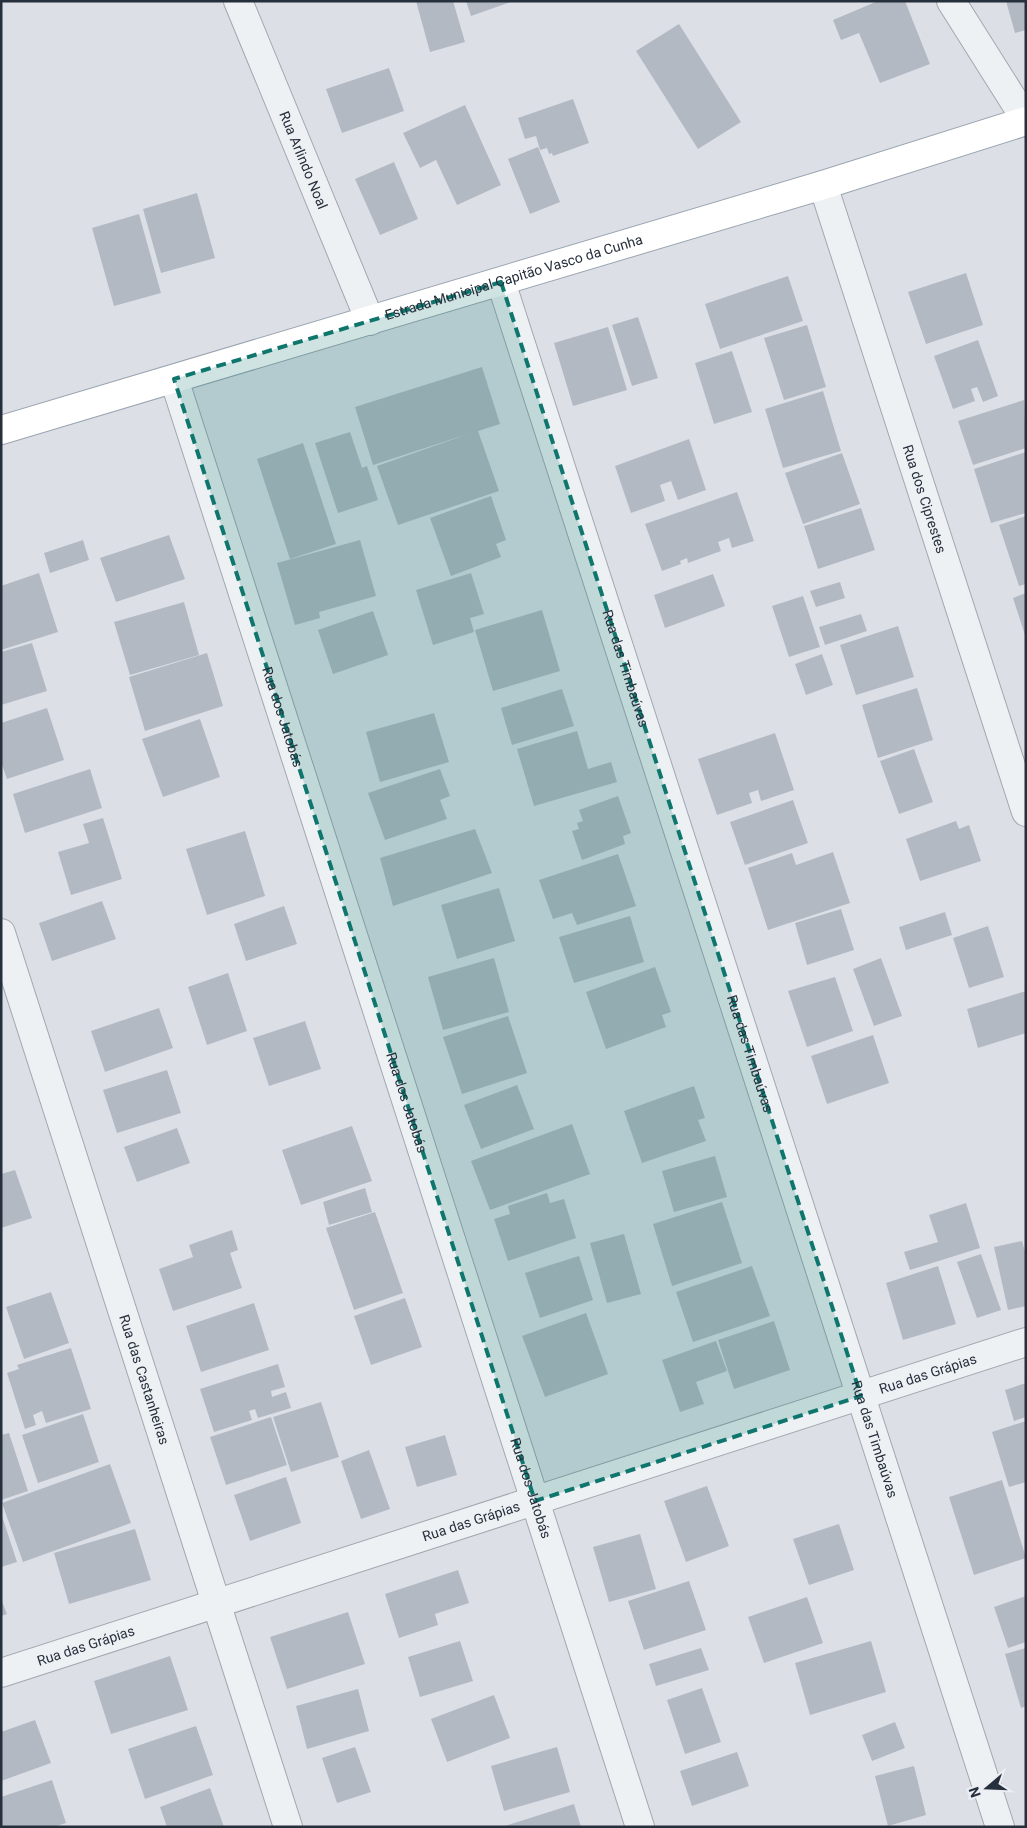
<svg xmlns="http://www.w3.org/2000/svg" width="1027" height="1828" viewBox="0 0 1027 1828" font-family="Roboto,sans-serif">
<rect width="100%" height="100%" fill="#dce0e6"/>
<path fill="#b3b9c3" d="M416 1H453L465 42 430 52Z
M466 1H511V2L471 16Z
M878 1H905L930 64 880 83 859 33 841 40 833 20Z
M1006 1H1026V30L1015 33Z
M679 24 741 122 698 149 636 51Z
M389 68 404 111 342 133 326 89Z
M573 99 589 143 553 156 552 153 549 154 547 148 540 150 536 136 525 139 518 118Z
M465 105 501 185 457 205 436 160 420 168 403 133Z
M538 147 560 202 530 214 508 159Z
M394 162 418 219 380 235 355 179Z
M197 193 215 258 161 273 143 209Z
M139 214 161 293 114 306 92 228Z
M966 273 983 325 926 344 908 292Z
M788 276 803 321 720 349 705 304Z
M638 317 658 378 632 386 612 325Z
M807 325 826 387 784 400 764 338Z
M608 327 627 390 573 406 554 343Z
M978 340 998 396 983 402 977 387 971 389 975 401 953 409 934 356Z
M732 351 752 412 714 424 695 363Z
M482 367 500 424 478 431 499 491 398 525 377 466 471 433 373 465 355 407Z
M823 391 841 451 783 468 765 409Z
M1024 400 1026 448 973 465 958 421Z
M350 432 362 468 367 466 378 500 338 513 315 443Z
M689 439 706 490 678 500 671 481 660 485 665 501 631 513 615 466Z
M303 443 336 544 290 559 257 459Z
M1026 452V513L991 523 974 469Z
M842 453 860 504 803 524 785 473Z
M737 492 754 541 732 548 729 538 718 542 721 551 688 563 687 558 680 561 681 564 662 571 645 524Z
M491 496 506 540 496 544 501 557 451 576 430 518Z
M861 508 875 550 818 569 804 526Z
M1026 516V584L1019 586 999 525Z
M169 535 185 579 116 602 100 558Z
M83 540 89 560 50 573 44 553Z
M360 540 376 596 319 612 320 618 295 625 277 563Z
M39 573 58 632 1 650V586Z
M471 573 484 614 470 618 474 632 433 645 416 590Z
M713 574 725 606 665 628 654 595Z
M840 582 845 598 816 607 810 591Z
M1026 593V635H1025L1013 598Z
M803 596 820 647 789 657 772 606Z
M184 602 199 655 130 675 114 622Z
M542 610 560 671 493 691 475 630Z
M373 611 388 655 333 674 318 630Z
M861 614 867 631 825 645 819 627Z
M898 626 914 677 856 695 840 645Z
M32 643 47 691 1 705V652Z
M207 653 223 706 145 731 129 677Z
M822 654 833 685 806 695 795 664Z
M917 688 933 740 878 758 862 705Z
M562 689 574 726 512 745 501 708Z
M47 708 64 760 7 779 1 762V723Z
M434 713 449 762 380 782 366 732Z
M200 719 220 777 163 797 142 739Z
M577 731 588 769 611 762 617 782 534 806 517 749Z
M775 733 794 790 761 801 758 790 749 793 752 803 717 815 698 759Z
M914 749 933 802 899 814 880 761Z
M90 769 102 808 25 833 13 794Z
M440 769 450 796 440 800 447 819 385 840 368 793Z
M618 796 631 833 623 836 625 844 582 860 572 831 579 829 577 823 583 821 579 810Z
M793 800 808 843 745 865 730 822Z
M103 818 122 879 71 895 58 852 89 843 83 824Z
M956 821 959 829 969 825 981 861 920 881 906 839Z
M475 829 492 873 393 906 380 858Z
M245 831 265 896 207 915 186 849Z
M833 852 850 903 768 930 748 868 792 853 796 865Z
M618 854 636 906 577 925 572 913 553 919 539 880Z
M499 888 515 941 457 959 441 905Z
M102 901 116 939 52 961 39 923Z
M284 906 297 944 246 961 234 924Z
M841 909 854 950 807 965 795 923Z
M945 912 952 935 906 950 899 927Z
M630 916 644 962 574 983 559 937Z
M988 926 1004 977 969 988 953 938Z
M494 958 509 1012 443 1030 428 977Z
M881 958 902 1016 874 1026 853 969Z
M655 967 671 1012 662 1015 666 1027 606 1049 586 992Z
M228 973 247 1031 207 1045 188 987Z
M835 977 853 1031 807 1047 788 991Z
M1026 991V1033L978 1048 967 1009Z
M159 1008 173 1048 105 1072 91 1031Z
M508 1016 527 1073 462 1094 443 1037Z
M305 1021 321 1069 269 1086 253 1038Z
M873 1035 889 1083 827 1104 811 1056Z
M167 1070 181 1113 117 1133 103 1090Z
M517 1085 534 1129 481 1149 464 1105Z
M694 1086 705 1118 698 1120 706 1141 642 1163 624 1111Z
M572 1124 590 1174 490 1210 471 1161Z
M352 1126 372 1181 301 1205 282 1150Z
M177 1128 190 1163 137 1182 124 1147Z
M715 1156 727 1197 674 1212 662 1171Z
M15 1170 32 1218 1 1228V1174Z
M365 1188 372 1212 329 1225 323 1202Z
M547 1193 550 1203 564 1199 576 1238 508 1261 494 1219 510 1214 508 1206Z
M722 1202 742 1263 672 1286 653 1224Z
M966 1203 980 1248 910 1270 904 1252 938 1242 929 1215Z
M375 1212 403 1293 354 1310 326 1228Z
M232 1230 238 1250 230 1253 242 1288 173 1311 159 1269 193 1257 189 1245Z
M624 1234 641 1294 607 1303 590 1243Z
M1022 1241 1026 1255V1306L1008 1310 994 1247Z
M981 1254 1001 1310 977 1318 957 1262Z
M579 1256 593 1300 540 1318 525 1273Z
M752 1266 770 1316 693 1342 676 1292Z
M938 1266 956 1324 903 1340 886 1283Z
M51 1292 69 1343 24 1359 6 1307Z
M405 1298 422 1347 371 1365 354 1316Z
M254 1303 269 1350 201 1372 186 1326Z
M586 1313 608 1374 545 1397 522 1336Z
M774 1321 790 1370 734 1389 718 1340Z
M716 1341 727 1371 696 1382 704 1404 680 1412 662 1360Z
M71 1348 91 1409 46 1423 42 1411 33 1415 36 1425 25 1429 7 1373 19 1369 17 1365Z
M278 1364 285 1387 271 1391 272 1397 286 1392 291 1408 258 1418 255 1409 249 1411 252 1420 214 1432 200 1389Z
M1026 1383V1417L1014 1421 1005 1390Z
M321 1402 339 1457 291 1472 273 1417Z
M83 1414 99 1462 38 1483 22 1435Z
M271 1417 287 1465 226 1485 210 1437Z
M1026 1421V1482L1009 1487 992 1432Z
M9 1433 28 1491 1 1500V1435Z
M445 1435 457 1475 417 1487 405 1447Z
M369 1450 390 1509 361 1519 341 1461Z
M110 1464 131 1523 23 1562 2 1503Z
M286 1477 301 1523 250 1541 234 1495Z
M1002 1480 1026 1558 974 1575 949 1497Z
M707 1486 729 1546 686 1562 664 1501Z
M1 1513 17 1562 1 1567Z
M839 1524 854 1570 809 1585 793 1539Z
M135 1529 151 1580 69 1604 54 1553Z
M640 1534 656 1589 609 1602 593 1547Z
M458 1570 469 1603 435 1614 438 1625 399 1638 385 1594Z
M689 1581 706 1630 644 1650 628 1601Z
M1026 1596V1642L1008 1648 994 1607Z
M807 1597 823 1643 764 1663 748 1617Z
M1 1599 7 1614 1 1616Z
M348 1612 365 1664 287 1689 270 1637Z
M460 1641 473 1681 420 1697 408 1657Z
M871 1641 886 1692 810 1715 795 1663Z
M701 1648 709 1670 656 1686 649 1664Z
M1026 1648V1706L1021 1708 1005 1654Z
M170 1656 188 1710 111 1734 94 1681Z
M702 1688 721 1742 685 1754 667 1700Z
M358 1689 369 1731 307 1749 296 1706Z
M494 1695 510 1738 447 1762 431 1719Z
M35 1720 51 1763 1 1781V1732Z
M895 1722 905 1748 872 1761 862 1735Z
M196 1726 213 1775 145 1799 128 1749Z
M355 1747 371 1792 337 1803 322 1758Z
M557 1747 570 1792 504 1811 491 1766Z
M737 1752 749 1786 692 1806 680 1771Z
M914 1766 926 1815 888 1826 875 1776Z
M52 1780 66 1823 53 1827H1V1797Z
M210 1788 224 1827H167L160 1807Z
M574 1804 581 1827H505V1826Z"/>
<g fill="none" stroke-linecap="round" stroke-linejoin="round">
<g stroke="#a2a7b0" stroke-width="30">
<g id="minor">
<path id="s1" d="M238 1 370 321"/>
<path d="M951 1 1026 120"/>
<path id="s2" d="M823 185 1026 812"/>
<path id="s3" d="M501 282 1000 1827"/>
<path id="s4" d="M174 379 640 1827"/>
<path id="s5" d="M1 933 288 1827"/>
<path id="s6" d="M1 1673 1026 1342"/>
</g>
</g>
<g stroke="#9ba5b1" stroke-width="30">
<g id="major">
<path id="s7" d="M1 430 823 185 1026 121"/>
</g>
</g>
<use href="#minor" stroke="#eef1f4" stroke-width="28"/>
<use href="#major" stroke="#fff" stroke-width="28"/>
</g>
<path fill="#0f766e" fill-opacity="0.2" stroke="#0f766e" stroke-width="4" stroke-dasharray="10 6" stroke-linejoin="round" d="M501 282 861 1396 535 1501 174 379Z"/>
<g text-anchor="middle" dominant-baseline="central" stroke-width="5" stroke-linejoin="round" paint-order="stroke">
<g font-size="14" fill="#262f3c" stroke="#ebeff4">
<text stroke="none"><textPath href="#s1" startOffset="172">Rua Arlindo Noal</textPath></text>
<text stroke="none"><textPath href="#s7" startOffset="535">Estrada Municipal Capitão Vasco da Cunha</textPath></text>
<text stroke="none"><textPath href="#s2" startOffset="330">Rua dos Ciprestes</textPath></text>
<text stroke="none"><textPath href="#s3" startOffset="406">Rua das Timbaúvas</textPath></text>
<text stroke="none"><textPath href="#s4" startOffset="355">Rua dos Jatobás</textPath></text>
<text stroke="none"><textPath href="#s3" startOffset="811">Rua das Timbaúvas</textPath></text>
<text stroke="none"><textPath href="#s4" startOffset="760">Rua dos Jatobás</textPath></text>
<text stroke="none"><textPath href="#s6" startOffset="974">Rua das Grápias</textPath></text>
<text stroke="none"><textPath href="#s5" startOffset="469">Rua das Castanheiras</textPath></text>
<text stroke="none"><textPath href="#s3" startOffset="1216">Rua das Timbaúvas</textPath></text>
<text stroke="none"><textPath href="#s4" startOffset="1165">Rua dos Jatobás</textPath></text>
<text stroke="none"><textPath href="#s6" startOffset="494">Rua das Grápias</textPath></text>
<text stroke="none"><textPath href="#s6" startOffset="89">Rua das Grápias</textPath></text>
</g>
</g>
<rect width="1027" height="1828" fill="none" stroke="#262f3c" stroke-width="5"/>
<g transform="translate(987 1788) rotate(251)" stroke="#ebeff4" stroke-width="4" paint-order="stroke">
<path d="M0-4L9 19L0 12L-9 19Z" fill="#262f3c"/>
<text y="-8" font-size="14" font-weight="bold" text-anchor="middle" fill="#262f3c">N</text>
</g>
</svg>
